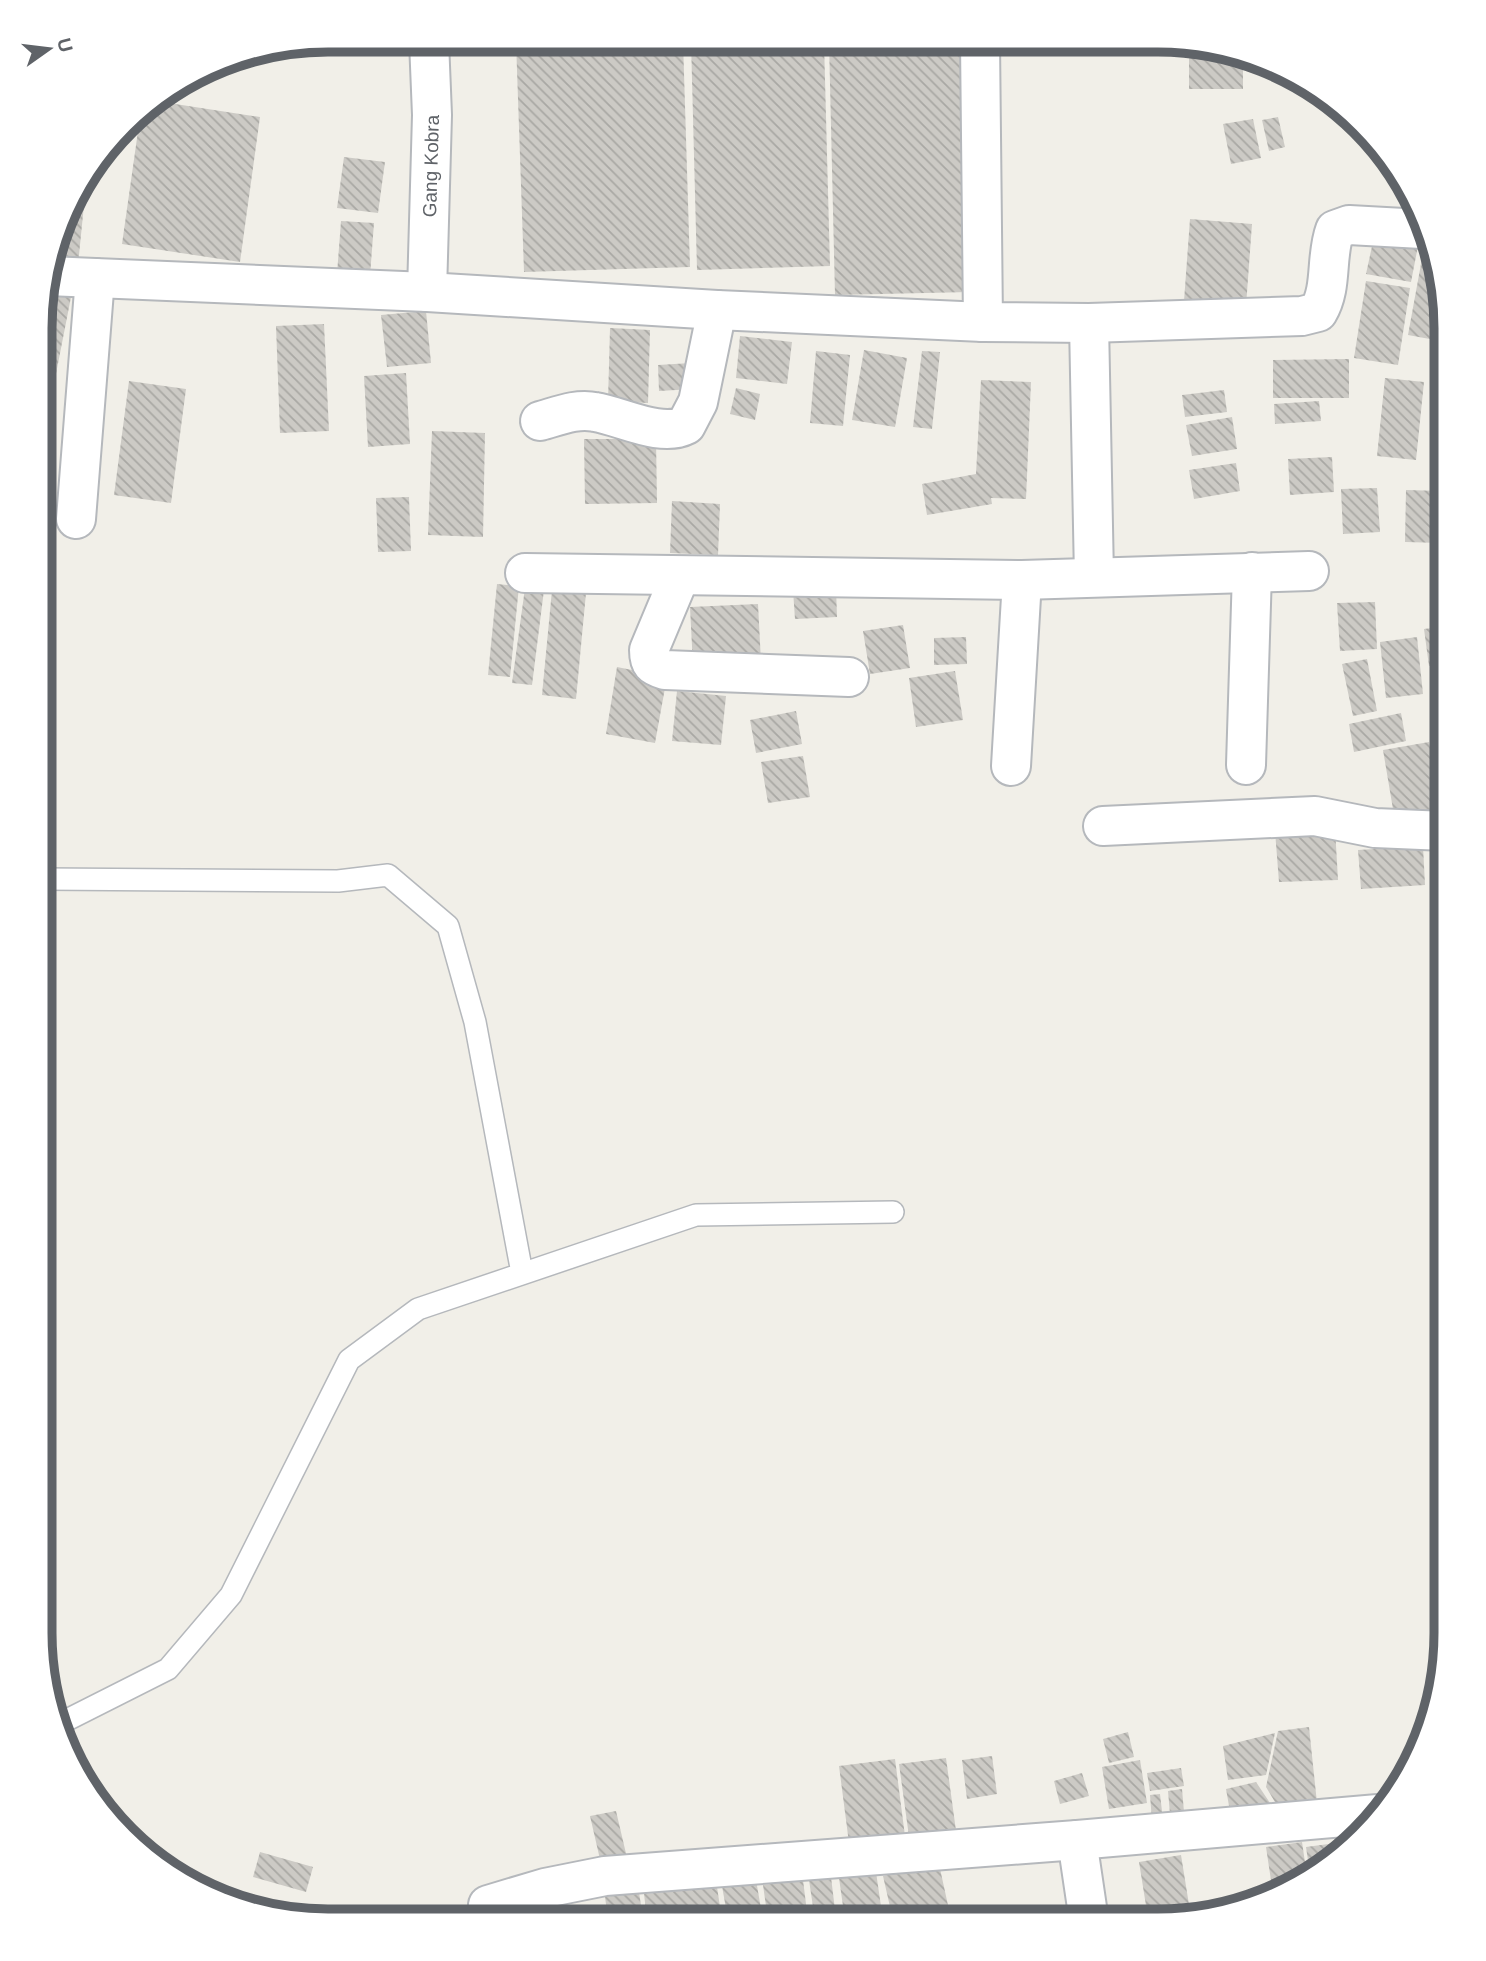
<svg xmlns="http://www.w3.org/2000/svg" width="1486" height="1961" viewBox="0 0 1486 1961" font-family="Arial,sans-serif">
<defs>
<pattern id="building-back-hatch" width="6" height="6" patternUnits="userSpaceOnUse" patternTransform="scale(1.75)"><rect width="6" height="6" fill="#cccac5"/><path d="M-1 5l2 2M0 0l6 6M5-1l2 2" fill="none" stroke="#a9a8a4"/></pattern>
</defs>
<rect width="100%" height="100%" fill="#f1efe8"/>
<path fill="url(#building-back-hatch)" d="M516 41H683L690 267 524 272Z
M691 41 824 42 830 266 697 270Z
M829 42H966L971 292 835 295Z
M1189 43 1243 56V89H1189Z
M1272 65 1293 77V79L1271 77Z
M156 101 260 117 240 262 122 244 141 110Z
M1278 117 1285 147 1269 151 1262 120Z
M1253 119 1261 158 1231 164 1223 124Z
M344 157 385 162 378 213 337 208Z
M87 175 78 265 52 262 79 185Z
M1190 219 1252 224 1246 306 1184 301Z
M341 221 374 223 370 276 337 274Z
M1374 237 1418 246 1411 282 1366 274Z
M1425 242 1446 328V342L1408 335Z
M1366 281 1410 288 1398 365 1354 358Z
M43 291 71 297 46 425 43 424Z
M426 311 431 363 387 367 381 315Z
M324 324 329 431 280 433 276 326Z
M610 328 650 330 648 403 608 401Z
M740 336 792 342 787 384 736 378Z
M864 350 907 358 895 427 852 420Z
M816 351 850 355 843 426 810 423Z
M922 351 940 352 932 429 913 427Z
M1349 359V398H1273V360Z
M691 363 693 389 659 391 658 365Z
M406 373 410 444 368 447 364 376Z
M1385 378 1424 382 1416 460 1377 456Z
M981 380 1031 382 1026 499 991 498 992 504 927 515 922 484 976 474Z
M129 381 186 389 171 503 114 495Z
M736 388 760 394 755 420 730 414Z
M1224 390 1227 412 1185 417 1182 395Z
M1319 401 1321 421 1275 424 1274 404Z
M1232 417 1237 449 1192 456 1186 425Z
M432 431 485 433 483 537 428 535Z
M584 439H656L657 503 585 504Z
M49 446 52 503H42V447Z
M1332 457 1334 492 1290 495 1288 459Z
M1236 463 1240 491 1194 499 1189 470Z
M1377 488 1380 532 1343 534 1341 489Z
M1406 490 1443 491 1442 543 1405 542Z
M409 497 411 551 378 552 376 498Z
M672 501 720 504 718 555 670 553Z
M497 584 519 586 510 677 488 675Z
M836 587 837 617 795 619 793 590Z
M525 588 544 590 532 685 512 683Z
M552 590 586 593 576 699 542 695Z
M1375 602 1377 649 1340 651 1337 603Z
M758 604 761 662 693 666 690 607Z
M903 625 910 668 870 674 863 631Z
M1446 626V664L1429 666 1424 629Z
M966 637 967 664 934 665V638Z
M1417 637 1423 694 1386 698 1380 642Z
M1367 659 1377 711 1353 716 1342 664Z
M617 667 667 677 655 743 606 734Z
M955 671 963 720 916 727 909 678Z
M677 691 726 696 721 745 672 741Z
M1446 702V744L1440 745 1431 706Z
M796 711 802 744 756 753 750 720Z
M1401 713 1406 741 1354 752 1349 724Z
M1429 742 1441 814 1395 821 1383 750Z
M803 756 810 797 768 803 761 762Z
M1335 828 1338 880 1279 882 1275 831Z
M1423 846 1425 885 1361 889 1358 850Z
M1441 852H1445V885H1444Z
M1309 1727 1317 1803 1278 1807 1266 1787 1278 1731Z
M1128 1732 1134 1757 1109 1763 1103 1739Z
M1275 1733 1266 1775 1228 1780 1223 1746Z
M992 1756 997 1794 967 1799 962 1760Z
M946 1758 957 1838 910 1844 899 1764Z
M895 1759 905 1836 849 1843 839 1766Z
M1140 1760 1147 1803 1109 1809 1102 1767Z
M1181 1768 1184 1786 1150 1791 1147 1773Z
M1082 1773 1089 1796 1060 1804 1054 1781Z
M1256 1782 1274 1809 1231 1817 1226 1789Z
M1182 1789 1184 1812 1170 1814 1168 1791Z
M1160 1794 1163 1820 1152 1821 1150 1795Z
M616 1811 628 1862 602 1868 590 1816Z
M1302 1842 1307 1876 1285 1891 1273 1894 1266 1847Z
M1336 1843 1338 1855 1310 1874 1306 1847Z
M260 1852 313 1867 306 1892 253 1877Z
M1181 1855 1190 1911 1148 1918 1139 1862Z
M939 1864 951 1919 893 1920 883 1876Z
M876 1872 883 1920H845L839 1878Z
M831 1877 836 1918 815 1920 809 1880Z
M756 1880 763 1920H728L722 1886Z
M803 1880 808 1920H768L763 1885Z
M717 1887 722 1920 647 1919 644 1894Z
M639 1892 643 1919H608L605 1897Z"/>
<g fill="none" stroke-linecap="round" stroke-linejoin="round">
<g stroke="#b5b8bc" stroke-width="24">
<path id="service" d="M42 879 338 881 388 875 448 926 475 1022 522 1273
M61 1723 168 1669 231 1595 349 1360 418 1309 696 1215 893 1212"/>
</g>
<g stroke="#b5b8bc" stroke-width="42">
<g id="minor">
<path d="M980 42 983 322"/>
<path d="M48 276 427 292 717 310 983 322 1089 323 1302 316 1318 312C1333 287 1325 257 1335 230L1349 225 1422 229"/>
<path id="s1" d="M427 292 432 115 429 41"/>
<path d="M1089 323 1094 577"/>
<path d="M540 421C558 416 577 408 595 412 621 416 661 438 686 425L698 402 717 310"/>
<path d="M76 519 95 278"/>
<path d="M525 573 1022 580 1309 571"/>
<path d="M680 576 649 650C649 664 652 666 665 670L849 677"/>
<path d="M1246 765 1252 572"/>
<path d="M1011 766 1022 580"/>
<path d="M1103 826 1315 816 1375 828 1445 831"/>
<path d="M1077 1840 1089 1921"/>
<path d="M488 1905 545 1888 605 1876 1077 1840 1378 1814"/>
</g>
</g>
<use href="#service" stroke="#fff" stroke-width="21"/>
<use href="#minor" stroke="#fff" stroke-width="38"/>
</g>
<g text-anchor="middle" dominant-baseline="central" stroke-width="5" stroke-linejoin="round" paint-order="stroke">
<g font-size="19" fill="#5f6368" stroke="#fff">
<text stroke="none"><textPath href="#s1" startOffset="126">Gang Kobra</textPath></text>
</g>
</g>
<path d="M0 0H1486V1961H0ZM328 52H1158A276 276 0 0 1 1434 328V1633A276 276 0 0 1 1158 1909H328A276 276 0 0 1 52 1633V328A276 276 0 0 1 328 52Z" fill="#fff" fill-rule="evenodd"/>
<path fill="none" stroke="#5f6368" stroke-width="9" d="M328 52H1158A276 276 0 0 1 1434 328V1633A276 276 0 0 1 1158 1909H328A276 276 0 0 1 52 1633V328A276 276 0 0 1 328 52Z"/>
<g transform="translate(49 49) rotate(76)" stroke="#ffffff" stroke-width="5" paint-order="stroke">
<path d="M0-5L12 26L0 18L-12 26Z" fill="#5f6368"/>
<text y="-10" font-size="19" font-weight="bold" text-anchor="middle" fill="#5f6368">U</text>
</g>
</svg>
